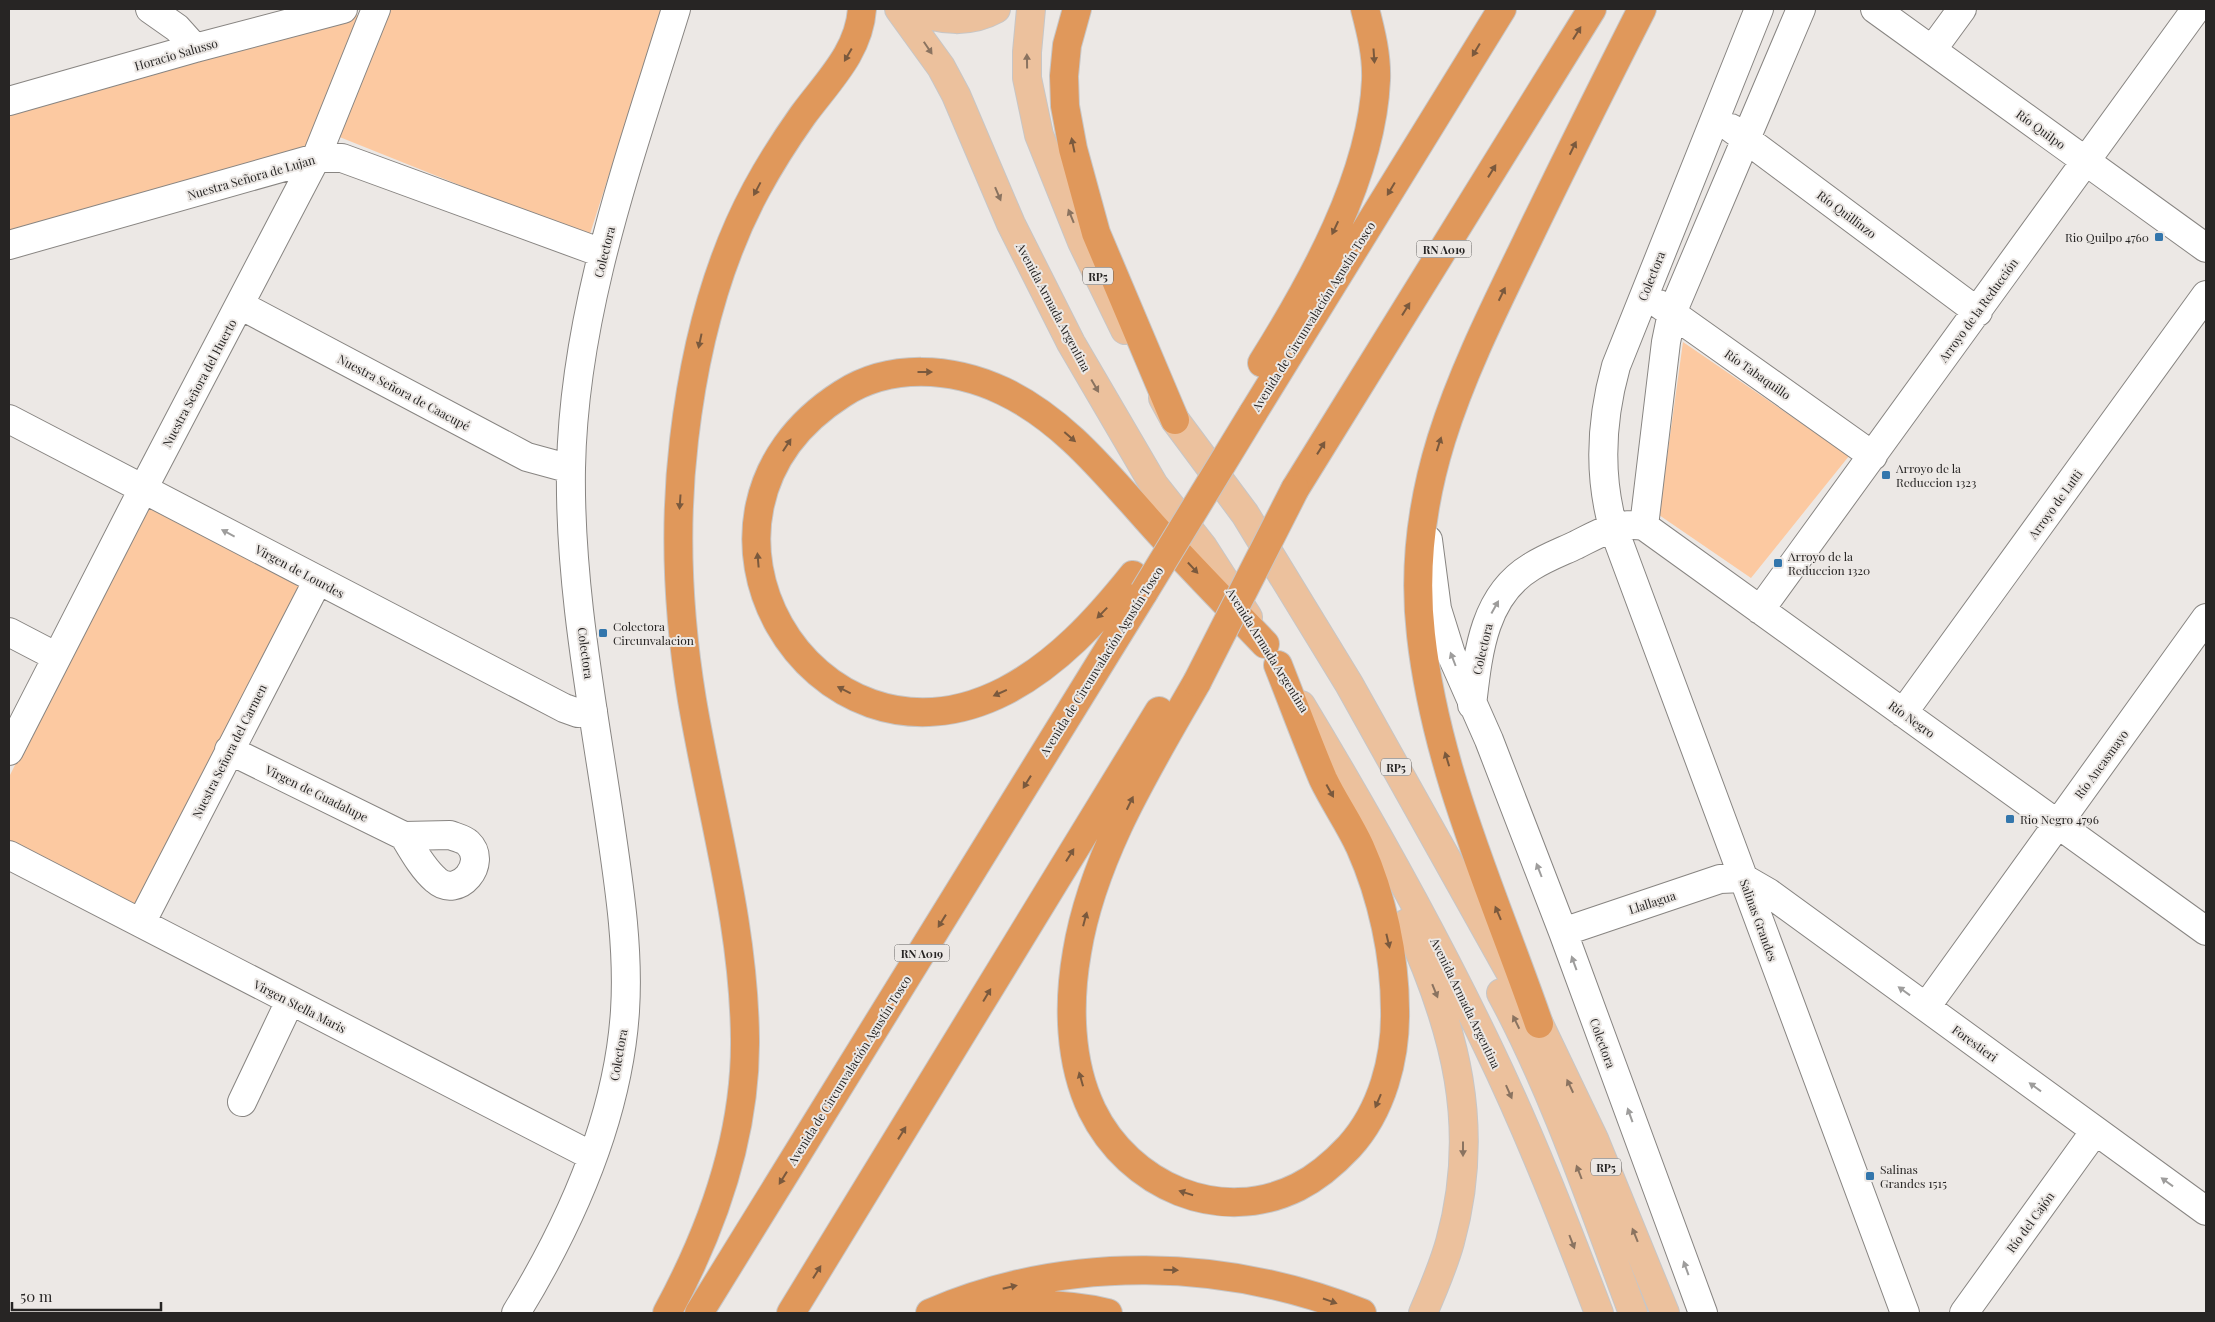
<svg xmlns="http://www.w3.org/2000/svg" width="2215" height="1322" viewBox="0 0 2215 1322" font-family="'Playfair Display',serif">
<rect width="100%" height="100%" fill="#ece8e5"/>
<path fill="#fcc9a1" d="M390 9H662L589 237 332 134Z
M353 13 359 16 307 148 9 232V110Z
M1683 342 1849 456 1751 578 1659 515Z
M147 501 304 589 141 907 9 842V777Z"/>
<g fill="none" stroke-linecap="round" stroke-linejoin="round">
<g stroke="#888582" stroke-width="30">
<path id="minor" d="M150 9 177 28 195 48
M1759 9 1616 366C1601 420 1598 473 1613 527L1905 1313
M1875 9 2206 248
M1932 50 1962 9
M9 101 195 48 343 9
M1731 128 1978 312
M9 245 316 158H342L602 253
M1659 304 1873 456
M240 305 527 457 571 469
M9 419 564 708 578 713 593 711
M1644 526 1666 342 1672 313 1801 9
M1428 540 1437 609 1451 654 1489 740 1563 932 1703 1313
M1760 610 2196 9
M9 632 57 657
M1472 705C1478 654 1483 596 1531 567 1545 558 1561 552 1576 545 1598 534 1618 521 1644 526L2206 931
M1903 713 2206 295
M229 750 404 836
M9 751 143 489 316 158 376 9
M450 835C455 837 464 839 468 843 489 863 458 900 436 880 423 869 413 851 404 836Z
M9 855 592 1156
M141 923 318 580
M1563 932 1720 879 1743 878 1769 893 2206 1211
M1926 1007 2206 618
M242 1102 290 1001
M516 1313C571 1223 618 1119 625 1011 629 948 619 885 610 823 593 707 569 585 571 468 574 310 630 158 676 9
M1964 1313 2095 1131"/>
</g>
<g stroke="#c7c6c6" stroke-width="30">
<path id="major" d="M899 9 941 67 956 95 1011 224 1071 343 1154 485 1203 547 1248 617
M915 9C941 22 971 23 996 9
M1031 9 1027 52V78L1039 135 1082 242 1125 330
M1163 398 1175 420 1245 514 1349 684 1539 1024 1594 1139 1665 1313
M1301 705C1368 816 1432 930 1488 1047 1530 1134 1565 1224 1599 1313
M1407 923C1455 1028 1482 1127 1450 1242 1443 1267 1433 1290 1423 1313
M1501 993C1555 1093 1593 1207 1633 1313"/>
</g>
<g stroke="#c7c6c6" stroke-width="30">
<path id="highway" d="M1077 9 1067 45 1064 76 1065 106 1073 149 1096 233 1175 420
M1262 363C1312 283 1372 176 1376 80 1377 56 1371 32 1365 9
M1253 413 1502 9
M1295 489 1592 9
M1133 575C1097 620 1057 664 1005 691 812 790 651 516 842 394 890 363 952 367 1003 391 1062 419 1103 470 1146 518 1184 561 1225 602 1265 644
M1197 682C1149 766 1093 855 1077 952 1068 1003 1069 1062 1092 1110 1129 1186 1220 1226 1298 1187 1318 1177 1334 1163 1349 1147 1382 1111 1396 1058 1395 1010 1395 956 1382 896 1360 847 1349 823 1334 802 1323 779 1307 741 1293 703 1278 665
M1539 1024C1495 897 1436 771 1421 635 1404 487 1464 371 1526 243 1564 164 1603 86 1642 9
M977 1309C1019 1303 1066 1303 1108 1313
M667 1313C712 1230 746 1135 745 1039 744 923 711 813 692 700 678 615 674 525 684 440 694 353 714 268 756 190 770 164 786 139 803 115 828 81 859 52 862 9
M699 1313 1144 592
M791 1313 1159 711
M930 1313C1067 1254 1225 1258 1362 1313"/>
</g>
<use href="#minor" stroke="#fff" stroke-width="28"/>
<use href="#major" stroke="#ecc19d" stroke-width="28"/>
<use href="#highway" stroke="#e0985b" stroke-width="28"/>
<g stroke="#c7c6c6" stroke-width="30" stroke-linecap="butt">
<path id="highway-bridge" d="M1144 592 1253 413
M1197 682 1295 489"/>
</g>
<use href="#highway-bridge" stroke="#e0985b" stroke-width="28"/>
</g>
<defs><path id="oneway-solid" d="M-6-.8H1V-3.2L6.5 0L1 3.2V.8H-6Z" transform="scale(1.25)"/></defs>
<g fill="#7a593d">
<use href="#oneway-solid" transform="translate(1577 33) rotate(-58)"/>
<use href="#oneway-solid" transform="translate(1476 50) rotate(121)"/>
<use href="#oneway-solid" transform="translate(848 55) rotate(120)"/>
<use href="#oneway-solid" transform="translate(1374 56) rotate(86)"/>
<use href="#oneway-solid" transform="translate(1073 145) rotate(-102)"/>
<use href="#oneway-solid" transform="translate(1573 148) rotate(-64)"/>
<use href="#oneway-solid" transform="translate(1492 171) rotate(-58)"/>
<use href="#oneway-solid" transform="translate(757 189) rotate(118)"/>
<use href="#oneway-solid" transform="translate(1391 189) rotate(121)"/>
<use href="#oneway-solid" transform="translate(1335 228) rotate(115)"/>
<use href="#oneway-solid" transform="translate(1502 294) rotate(-64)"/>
<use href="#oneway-solid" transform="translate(1406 309) rotate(-58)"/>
<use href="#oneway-solid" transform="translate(700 341) rotate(102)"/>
<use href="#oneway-solid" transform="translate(925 372)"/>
<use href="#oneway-solid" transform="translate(1070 437) rotate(41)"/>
<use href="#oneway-solid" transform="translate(1439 444) rotate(-72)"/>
<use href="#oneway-solid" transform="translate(787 445) rotate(-57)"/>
<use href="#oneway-solid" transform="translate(1321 448) rotate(-58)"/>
<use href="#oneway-solid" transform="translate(680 502) rotate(94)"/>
<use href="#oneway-solid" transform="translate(758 560) rotate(-95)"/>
<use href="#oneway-solid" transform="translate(1193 568) rotate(47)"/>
<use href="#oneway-solid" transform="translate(1102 613) rotate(134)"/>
<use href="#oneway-solid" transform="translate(844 690) rotate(-153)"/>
<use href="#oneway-solid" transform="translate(1000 693) rotate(156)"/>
<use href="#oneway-solid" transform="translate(1447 759) rotate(-107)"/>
<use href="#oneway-solid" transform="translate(1027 782) rotate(122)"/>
<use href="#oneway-solid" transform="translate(1330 791) rotate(61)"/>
<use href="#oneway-solid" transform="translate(1130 803) rotate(-64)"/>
<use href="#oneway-solid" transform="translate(1070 855) rotate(-58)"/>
<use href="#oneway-solid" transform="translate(1498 913) rotate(-113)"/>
<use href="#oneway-solid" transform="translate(1085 919) rotate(-75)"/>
<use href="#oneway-solid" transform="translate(942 921) rotate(122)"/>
<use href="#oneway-solid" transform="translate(1388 941) rotate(77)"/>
<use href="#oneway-solid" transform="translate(987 995) rotate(-59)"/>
<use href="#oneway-solid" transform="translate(1081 1079) rotate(-106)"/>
<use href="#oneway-solid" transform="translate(1378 1101) rotate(113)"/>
<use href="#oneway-solid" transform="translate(902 1133) rotate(-58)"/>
<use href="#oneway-solid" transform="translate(783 1178) rotate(122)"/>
<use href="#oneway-solid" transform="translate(1186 1193) rotate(-162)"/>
<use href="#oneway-solid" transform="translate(1171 1270) rotate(2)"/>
<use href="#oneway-solid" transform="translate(817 1272) rotate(-58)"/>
<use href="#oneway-solid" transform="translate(1010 1287) rotate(-13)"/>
<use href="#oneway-solid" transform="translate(1330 1301) rotate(19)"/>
</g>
<g fill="#8a7360">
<use href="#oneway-solid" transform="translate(928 48) rotate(56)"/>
<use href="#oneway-solid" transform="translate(1027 61) rotate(-91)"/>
<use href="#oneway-solid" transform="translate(998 194) rotate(67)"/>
<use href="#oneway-solid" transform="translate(1071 216) rotate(-112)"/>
<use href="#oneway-solid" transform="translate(1095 386) rotate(60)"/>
<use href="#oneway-solid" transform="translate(1435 991) rotate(68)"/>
<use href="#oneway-solid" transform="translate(1516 1022) rotate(-116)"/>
<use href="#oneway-solid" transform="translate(1570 1086) rotate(-115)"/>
<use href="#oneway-solid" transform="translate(1509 1092) rotate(66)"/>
<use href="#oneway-solid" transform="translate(1463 1149) rotate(90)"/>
<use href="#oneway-solid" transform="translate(1579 1172) rotate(-111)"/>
<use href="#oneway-solid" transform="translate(1635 1235) rotate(-112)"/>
<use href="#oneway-solid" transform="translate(1572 1242) rotate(69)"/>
</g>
<g fill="#9e9d9c">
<use href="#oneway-solid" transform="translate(228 533) rotate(-152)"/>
<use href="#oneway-solid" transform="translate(1495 607) rotate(-61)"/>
<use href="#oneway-solid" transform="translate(1453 659) rotate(-111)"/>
<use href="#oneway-solid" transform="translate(1539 870) rotate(-111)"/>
<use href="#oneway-solid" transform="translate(1574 963) rotate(-110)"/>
<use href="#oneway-solid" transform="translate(1904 991) rotate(-144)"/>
<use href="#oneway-solid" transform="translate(2035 1087) rotate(-144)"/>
<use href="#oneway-solid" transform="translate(1630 1115) rotate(-110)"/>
<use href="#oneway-solid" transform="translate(2167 1182) rotate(-144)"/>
<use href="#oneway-solid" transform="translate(1686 1268) rotate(-110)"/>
</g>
<g fill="#3376ac" stroke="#ece8e5" stroke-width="2">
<rect x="2154" y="232" width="10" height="10" rx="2.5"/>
<rect x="1881" y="470" width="10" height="10" rx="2.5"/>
<rect x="1773" y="558" width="10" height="10" rx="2.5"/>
<rect x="598" y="628" width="10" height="10" rx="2.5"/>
<rect x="2005" y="814" width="10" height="10" rx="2.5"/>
<rect x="1865" y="1171" width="10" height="10" rx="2.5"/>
</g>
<g text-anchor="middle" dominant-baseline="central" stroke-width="4" stroke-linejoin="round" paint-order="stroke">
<g fill="#ece8e5" stroke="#62605e" stroke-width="1">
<rect x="1416.5" y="240.5" width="55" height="17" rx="4"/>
<rect x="1083" y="267.5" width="30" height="17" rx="4"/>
<rect x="1381" y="758.5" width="30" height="17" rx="4"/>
<rect x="894.5" y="944.5" width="55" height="17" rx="4"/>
<rect x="1591" y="1158.5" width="30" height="17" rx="4"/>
</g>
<g font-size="11" font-weight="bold" fill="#272524">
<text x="1444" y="249">RN A019</text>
<text x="1098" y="276">RP5</text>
<text x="1396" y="767">RP5</text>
<text x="922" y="953">RN A019</text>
<text x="1606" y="1167">RP5</text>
</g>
<g font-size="12" fill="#272524" stroke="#ece8e5">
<text transform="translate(176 54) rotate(-16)">Horacio Salusso</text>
<text transform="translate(2041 129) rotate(36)">Río Quilpo</text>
<text transform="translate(251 177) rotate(-16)">Nuestra Señora de Lujan</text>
<text transform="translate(1847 214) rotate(37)">Río Quillinzo</text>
<text transform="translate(604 252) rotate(-76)">Colectora</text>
<text transform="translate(1651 276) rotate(-68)">Colectora</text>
<text transform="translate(1054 307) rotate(62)">Avenida Armada Argentina</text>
<text transform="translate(1978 310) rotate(-54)">Arroyo de la Reducción</text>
<text transform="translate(1313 316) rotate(-58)">Avenida de Circunvalación Agustín Tosco</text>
<text transform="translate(1758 374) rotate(35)">Río Tabaquillo</text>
<text transform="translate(199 383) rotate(-62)">Nuestra Señora del Huerto</text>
<text transform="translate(404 392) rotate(28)">Nuestra Señora de Caacupé</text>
<text transform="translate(2055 504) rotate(-54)">Arroyo de Lutti</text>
<text transform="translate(300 571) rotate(28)">Virgen de Lourdes</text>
<text transform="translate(1482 649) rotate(-77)">Colectora</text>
<text transform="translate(1268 650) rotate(58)">Avenida Armada Argentina</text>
<text transform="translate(586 653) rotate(82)">Colectora</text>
<text transform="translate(1101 661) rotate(-58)">Avenida de Circunvalación Agustín Tosco</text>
<text transform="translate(1912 719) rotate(36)">Río Negro</text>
<text transform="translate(229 751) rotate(-63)">Nuestra Señora del Carmen</text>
<text transform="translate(2101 764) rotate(-54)">Río Ancasmayo</text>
<text transform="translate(317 793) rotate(26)">Virgen de Guadalupe</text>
<text transform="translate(1652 902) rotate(-18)">Llallagua</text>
<text transform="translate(1759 920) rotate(70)">Salinas Grandes</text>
<text transform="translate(1466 1003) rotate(64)">Avenida Armada Argentina</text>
<text transform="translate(300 1006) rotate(27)">Virgen Stella Maris</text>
<text transform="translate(1603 1043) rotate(70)">Colectora</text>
<text transform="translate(1975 1043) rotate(36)">Forestieri</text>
<text transform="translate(618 1055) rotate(-80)">Colectora</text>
<text transform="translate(849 1070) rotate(-58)">Avenida de Circunvalación Agustín Tosco</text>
<text transform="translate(2030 1222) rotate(-54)">Río del Cajón</text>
</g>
<g font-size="12" fill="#272524" stroke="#ece8e5" text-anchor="start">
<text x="2149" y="237" text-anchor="end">Rio Quilpo 4760</text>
<text x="1896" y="468">Arroyo de la<tspan x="1896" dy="14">Reduccion 1323</tspan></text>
<text x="1788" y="556">Arroyo de la<tspan x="1788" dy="14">Reduccion 1320</tspan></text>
<text x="613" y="626">Colectora<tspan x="613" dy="14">Circunvalacion</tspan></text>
<text x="2020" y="819">Rio Negro 4796</text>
<text x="1880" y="1169">Salinas<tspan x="1880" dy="14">Grandes 1515</tspan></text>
</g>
</g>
<rect width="2215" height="1322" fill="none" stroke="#272524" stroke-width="20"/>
<path d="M12 1302v8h149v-8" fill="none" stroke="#272524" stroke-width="2.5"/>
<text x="20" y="1302" font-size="15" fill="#272524" stroke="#ece8e5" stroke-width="4" paint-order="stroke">50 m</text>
</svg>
